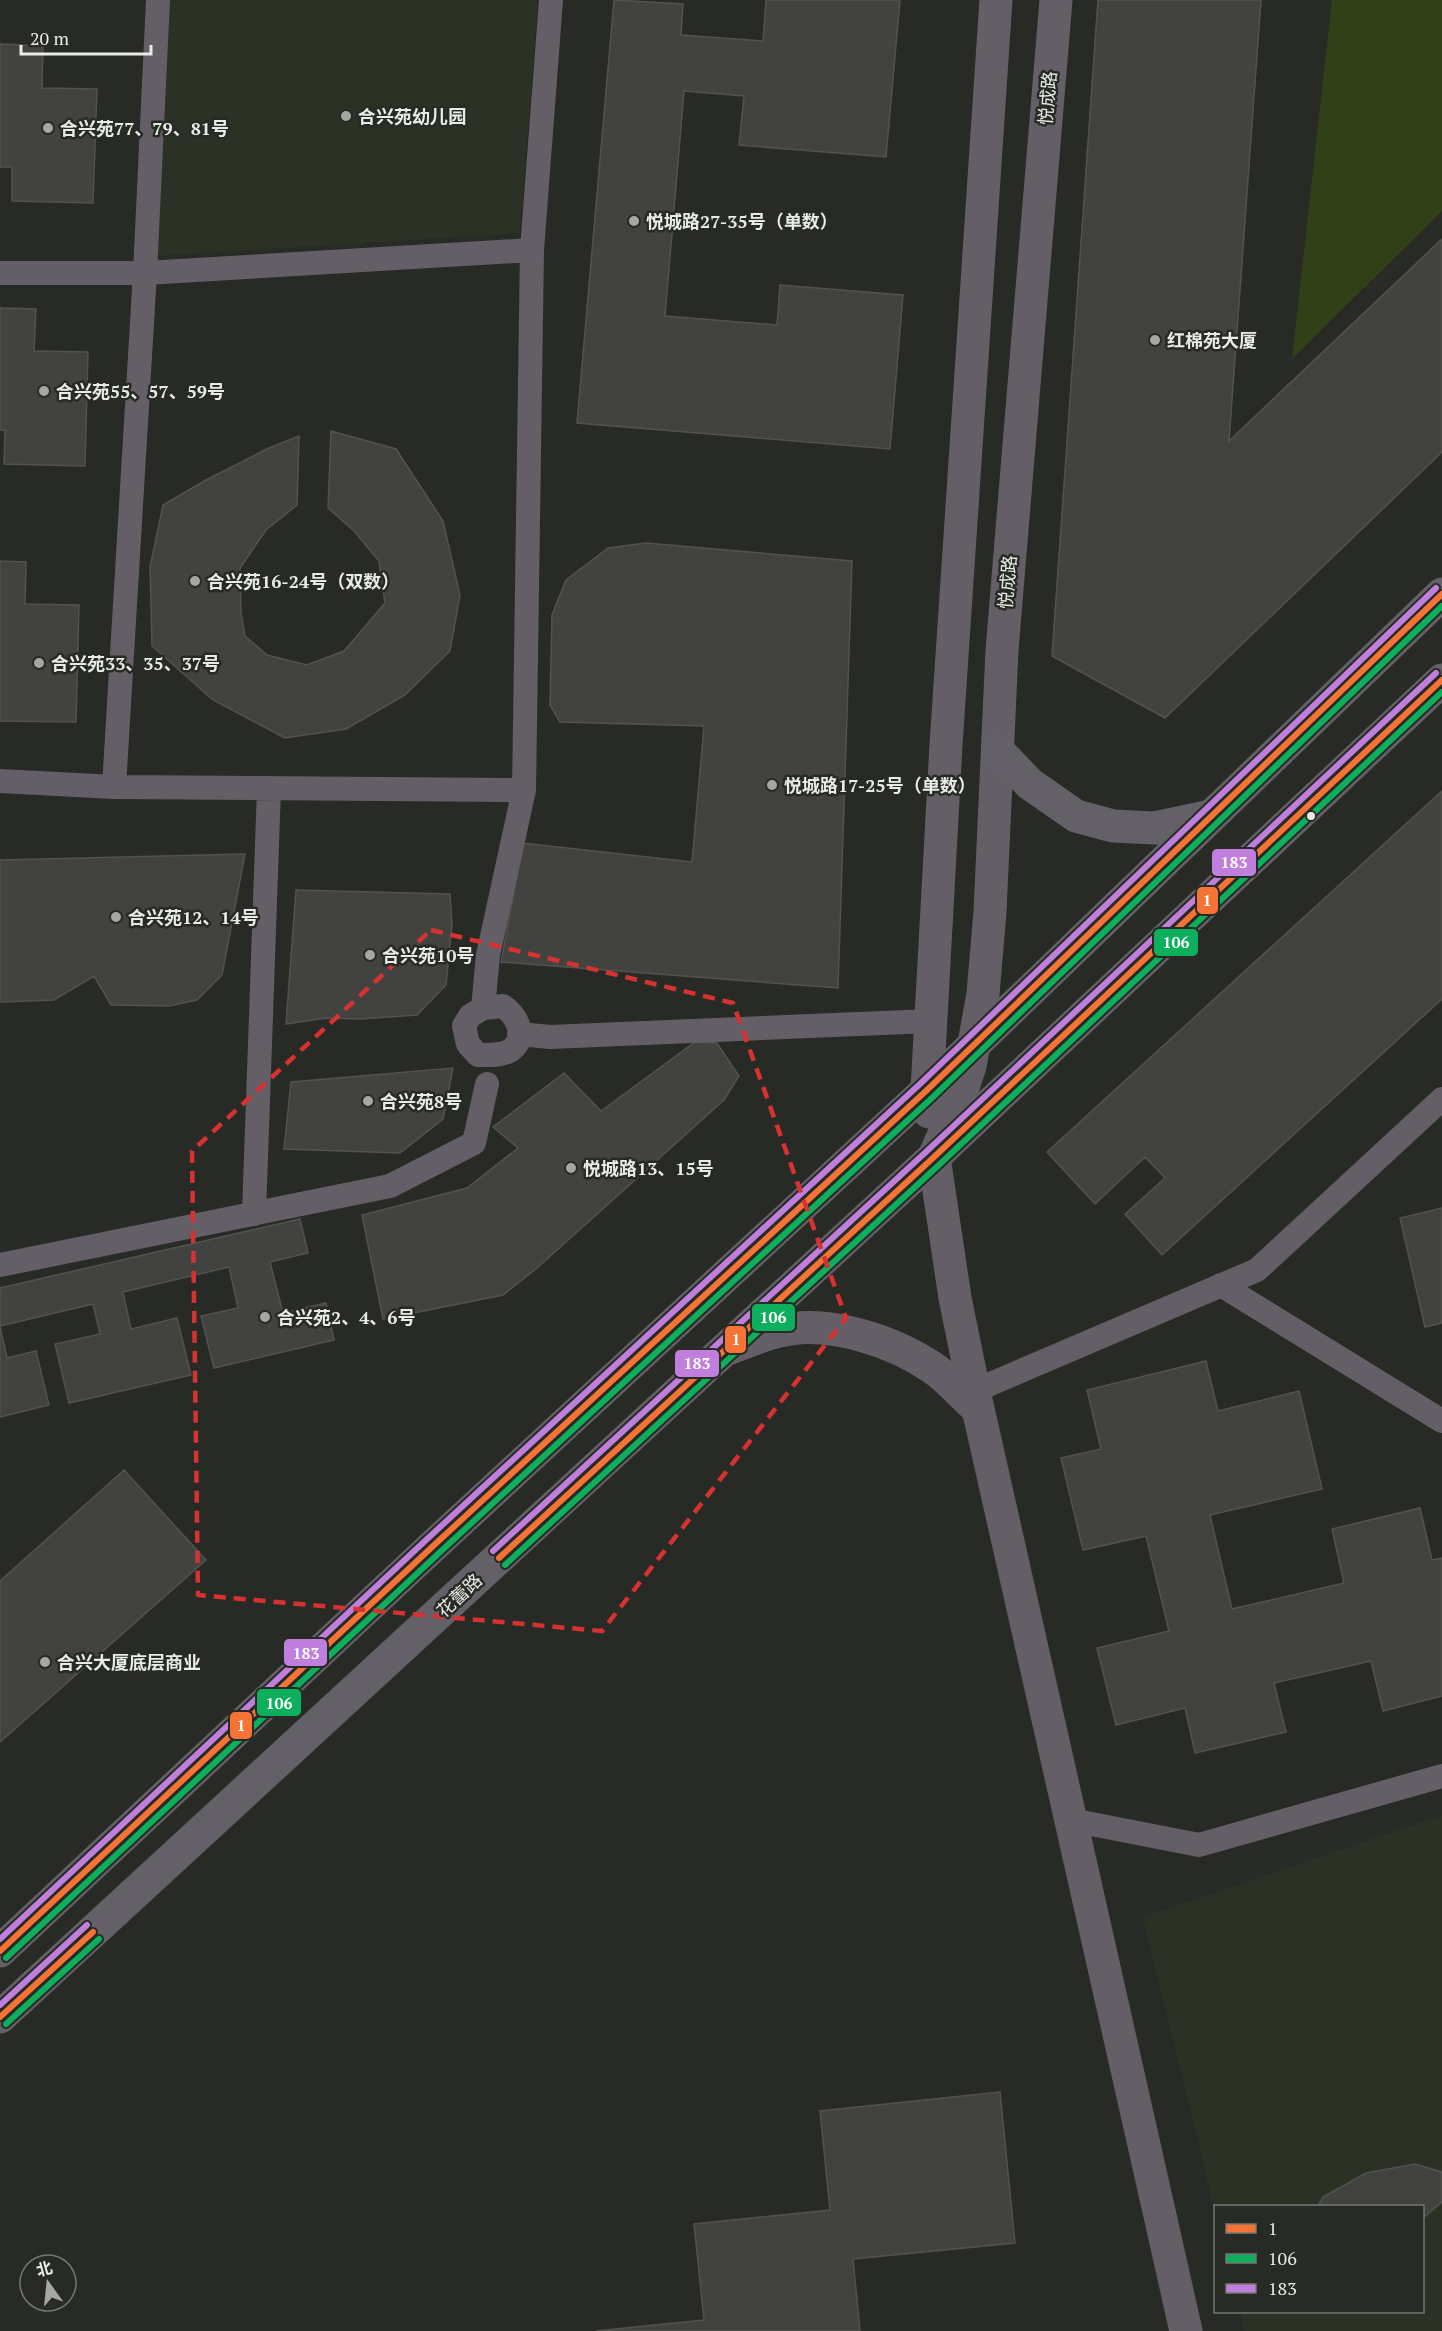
<svg xmlns="http://www.w3.org/2000/svg" width="1442" height="2331" viewBox="0 0 1442 2331" font-family="'PT Serif','Noto Sans SC',serif">
<rect width="100%" height="100%" fill="#282a26"/>
<path fill="#2c3126" d="M169 0H538L520 233 156 256Z
M1442 1815V2331H1244L1240 2312H1422V2206H1216L1215 2213 1143 1917Z"/>
<path fill="#314016" d="M1332 0H1442V211L1292 359Z"/>
<path fill="#424340" stroke="#51534f" stroke-width="1.5" d="M614 0 683 4 681 35 763 41 766 0H900L886 157 739 145 744 96 684 91 665 316 777 325 780 285 903 295 890 449 577 423Z
M1098 0H1261L1229 441 1442 239V452L1165 718 1052 656Z
M0 44 43 46 42 88 97 89 93 203 12 201V167H0Z
M0 308 36 309 34 351 88 352 85 466 4 464 5 430H0Z
M331 431 396 449 443 521 460 595 450 651 405 695 346 729 285 738 213 700 152 646 150 567 163 505 206 480 269 448 299 436 297 505 266 530 240 568 241 613 245 636 267 655 307 665 344 651 385 603 379 561 354 531 328 508Z
M646 543 852 561 838 988 501 962 523 843 692 862 704 726 560 722 550 705 552 615 566 580 608 548Z
M0 561 26 562 25 604 79 605 76 722 0 721Z
M1442 791V999L1162 1255 1125 1214 1165 1178 1145 1157 1095 1204 1047 1152Z
M245 854 222 975 197 1000 169 1006 111 1005 94 976 54 1000 0 1002V860Z
M296 890 450 894 452 924 446 985 417 1015 360 1019 326 1018 286 1024Z
M695 1042 717 1043 739 1076 724 1100 537 1268 503 1295 383 1319 362 1215 467 1188 518 1148 493 1127 564 1073 601 1111Z
M453 1068 443 1119 400 1153 284 1149 291 1082Z
M1442 1208V1323L1425 1327 1400 1218Z
M300 1219 308 1253 270 1262 283 1313 326 1303 334 1340 214 1368 201 1316 238 1308 229 1267 123 1292 131 1329 177 1318 191 1375 69 1403 55 1344 100 1334 93 1304 0 1326 7 1358 36 1351 49 1405 0 1417V1288Z
M1206 1361 1218 1411 1299 1391 1322 1489 1210 1515 1232 1609 1344 1583 1332 1529 1420 1508 1432 1560 1442 1558V1696L1383 1711 1371 1661 1274 1683 1286 1732 1195 1753 1185 1708 1116 1725 1097 1648 1169 1631 1146 1536 1083 1550 1061 1458 1101 1449 1087 1390Z
M124 1470 206 1560 0 1742V1581Z
M1000 2092 1015 2243 853 2259 860 2331H596L704 2320 694 2224 830 2210 820 2111Z
M1415 2164 1442 2172V2202L1424 2217 1422 2206H1318L1323 2197 1366 2173Z"/>
<g fill="none" stroke-linecap="round" stroke-linejoin="round">
<path stroke="#645f67" stroke-width="24" d="M0 273H145L532 250
M0 781 114 787 524 790
M114 787 145 273 158 0
M503 1006C516 1015 529 1037 511 1050 502 1056 489 1055 478 1055L468 1044 464 1026 470 1016 483 1008Z
M483 1008 488 955 524 790 532 250 551 0
M519 1034 550 1037 930 1021
M254 1214 269 788
M0 1265 390 1186 474 1143 487 1084
M1221 1285 1442 1421
M974 1391 1257 1270 1442 1099
M1071 1820 1199 1845 1442 1776"/>
<path stroke="#645f67" stroke-width="33" d="M934 1157 955 1298 974 1391 1186 2331
M727 1349C744 1343 762 1335 780 1331 828 1319 893 1341 933 1368 949 1379 963 1396 978 1409"/>
<path stroke="#645f67" stroke-width="33" d="M929 1112 927 1090 946 745 996 0
M934 1157 959 1100 970 1066 983 994 990 912 1002 650 1056 0"/>
<path stroke="#646067" stroke-width="33" d="M998 751 1030 784 1076 816 1113 826 1155 828 1211 816
M0 1951 432 1547 927 1090 1442 594
M0 2017 934 1157 1442 680"/>
<g stroke="#282b25" stroke-width="10">
<path id="bus-1" d="M499 1558 934 1157 1442 680
M0 1951 432 1547 927 1090 1442 594
M0 2017 93 1932"/>
</g>
<g stroke="#282b25" stroke-width="10">
<path id="bus-2" d="M505 1565 940 1164 1442 692
M6 1958 438 1554 933 1097 1442 606
M6 2024 99 1939"/>
</g>
<g stroke="#282b25" stroke-width="10">
<path id="bus-3" d="M493 1551 928 1150 1436 673
M0 1939 426 1540 921 1083 1436 588
M0 2005 87 1925"/>
</g>
<use href="#bus-1" stroke="#f57335" stroke-width="6"/>
<use href="#bus-2" stroke="#0daf5c" stroke-width="6"/>
<use href="#bus-3" stroke="#c07fdc" stroke-width="6"/>
</g>
<path fill="none" stroke="#d73232" stroke-width="4.5" stroke-dasharray="12 8" stroke-linejoin="round" d="M431 930 733 1003 846 1318 602 1631 198 1595 192 1151Z"/>
<g fill="#a5a7a3" stroke="#282b25" stroke-width="2">
<circle cx="346" cy="116" r="6"/>
<circle cx="48" cy="128" r="6"/>
<circle cx="634" cy="221" r="6"/>
<circle cx="1155" cy="340" r="6"/>
<circle cx="44" cy="391" r="6"/>
<circle cx="195" cy="581" r="6"/>
<circle cx="39" cy="663" r="6"/>
<circle cx="772" cy="785" r="6"/>
<circle cx="116" cy="917" r="6"/>
<circle cx="370" cy="955" r="6"/>
<circle cx="368" cy="1101" r="6"/>
<circle cx="571" cy="1168" r="6"/>
<circle cx="265" cy="1317" r="6"/>
<circle cx="45" cy="1662" r="6"/>
</g>
<circle fill="#e8ebe6" stroke="#282b25" stroke-width="2" cx="1311" cy="816" r="5"/>
<g text-anchor="middle" dominant-baseline="central" stroke-width="5" stroke-linejoin="round" paint-order="stroke">
<g font-size="18" fill="#e8ebe6" stroke="#282b25">
<text transform="translate(1047 98) rotate(-85)">悦成路</text>
<text transform="translate(1007 582) rotate(-85)">悦成路</text>
<text transform="translate(459 1595) rotate(-43)">花蕾路</text>
</g>
<g font-size="18" font-weight="bold" fill="#e8ebe6" stroke="#282b25" text-anchor="start">
<text x="358" y="116">合兴苑幼儿园</text>
<text x="60" y="128">合兴苑77、79、81号</text>
<text x="646" y="221">悦城路27-35号（单数）</text>
<text x="1167" y="340">红棉苑大厦</text>
<text x="56" y="391">合兴苑55、57、59号</text>
<text x="207" y="581">合兴苑16-24号（双数）</text>
<text x="51" y="663">合兴苑33、35、37号</text>
<text x="784" y="785">悦城路17-25号（单数）</text>
<text x="128" y="917">合兴苑12、14号</text>
<text x="382" y="955">合兴苑10号</text>
<text x="380" y="1101">合兴苑8号</text>
<text x="583" y="1168">悦城路13、15号</text>
<text x="277" y="1317">合兴苑2、4、6号</text>
<text x="57" y="1662">合兴大厦底层商业</text>
</g>
</g>
<g stroke="#282b25" stroke-width="2">
<rect x="1211" y="848" width="46" height="29" rx="6" fill="#c07fdc"/>
<rect x="1196" y="886" width="23" height="29" rx="6" fill="#f57335"/>
<rect x="1153" y="928" width="46" height="29" rx="6" fill="#0daf5c"/>
<rect x="751" y="1303" width="45" height="29" rx="6" fill="#0daf5c"/>
<rect x="724" y="1325" width="23" height="29" rx="6" fill="#f57335"/>
<rect x="674" y="1349" width="46" height="29" rx="6" fill="#c07fdc"/>
<rect x="283" y="1638" width="45" height="29" rx="6" fill="#c07fdc"/>
<rect x="256" y="1688" width="46" height="29" rx="6" fill="#0daf5c"/>
<rect x="229" y="1711" width="24" height="29" rx="6" fill="#f57335"/>
</g>
<g font-size="16" text-anchor="middle" font-weight="bold" fill="#fff">
<text x="1234" y="868">183</text>
<text x="1207" y="906">1</text>
<text x="1176" y="948">106</text>
<text x="773" y="1323">106</text>
<text x="736" y="1345">1</text>
<text x="697" y="1369">183</text>
<text x="306" y="1659">183</text>
<text x="279" y="1709">106</text>
<text x="241" y="1731">1</text>
</g>
<rect x="1214" y="2205" width="210" height="108" fill="#282b25" stroke="#757872" stroke-width="1.5"/>
<rect x="1226" y="2224" width="30" height="9" fill="#f57335" stroke="#757872" stroke-width="1.5"/>
<text x="1268" y="2235" font-size="18" fill="#e8ebe6">1</text>
<rect x="1226" y="2254" width="30" height="9" fill="#0daf5c" stroke="#757872" stroke-width="1.5"/>
<text x="1268" y="2265" font-size="18" fill="#e8ebe6">106</text>
<rect x="1226" y="2284" width="30" height="9" fill="#c07fdc" stroke="#757872" stroke-width="1.5"/>
<text x="1268" y="2295" font-size="18" fill="#e8ebe6">183</text>
<g transform="translate(48 2283) rotate(345)"><circle r="28" fill="#282b25" stroke="#757872" stroke-width="1.5"/>
<path d="M0-4.5L10 22L0 15L-10 22Z" fill="#a5a7a3"/>
<text y="-9" font-size="16" font-weight="bold" text-anchor="middle" fill="#e8ebe6">北</text>
</g>
<path d="M21 45v9h130v-9" fill="none" stroke="#e8ebe6" stroke-width="3"/>
<text x="30" y="45" font-size="18" fill="#e8ebe6" stroke="#282b25" stroke-width="4.5" paint-order="stroke">20 m</text>
</svg>
